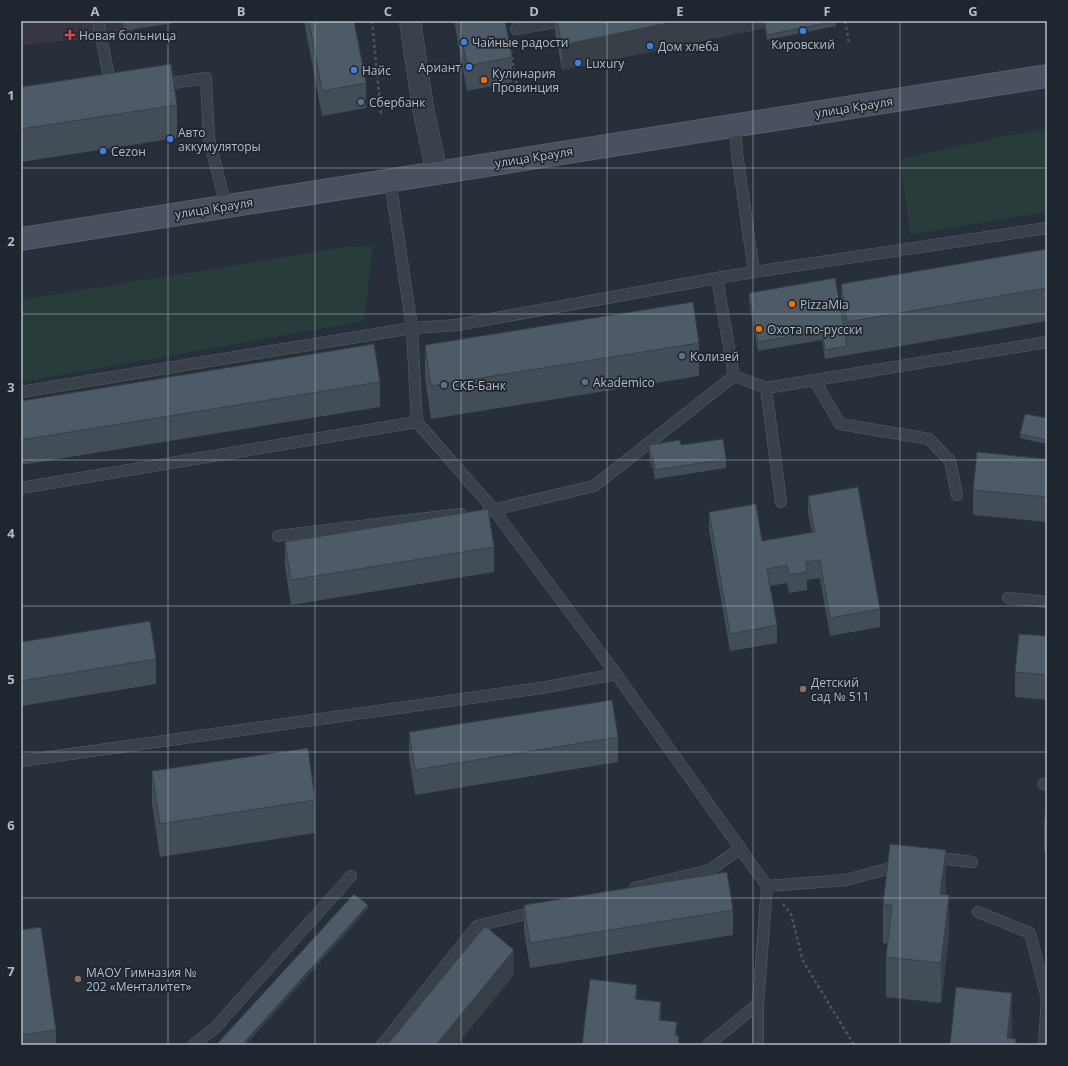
<svg xmlns="http://www.w3.org/2000/svg" width="1068" height="1066" viewBox="0 0 1068 1066" font-family="'Open Sans',sans-serif">
<rect width="100%" height="100%" fill="#262f3a"/>
<path fill="#363742" d="M21 21H132L135 32 102 38 21 45Z"/>
<path fill="#293c3c" d="M1047 129V212L910 235 900 159 1005 136Z
M373 246 364 321 21 382V300L346 247Z"/>
<g fill="none" stroke-linecap="round" stroke-linejoin="round">
<g stroke="#575f68" stroke-width="12">
<path id="lane" d="M98 21 111 87
M516 29 561 21
M160 85 206 78 209 139 226 206
M390 180 412 328 417 422 494 510 616 674 767 886 758 1004V1045
M754 272 1047 228
M734 376 766 388 1047 342
M815 381 840 424 929 439 950 461 957 495
M766 388 781 502
M21 392 412 328 457 325 717 278
M21 488 417 422
M488 511 594 486 734 376 717 278 754 272 737 154 735 126
M278 536 461 514
M1008 598 1047 602
M21 761 541 688 616 674
M1043 784H1047
M932 857 972 862
M767 886 846 880 902 865
M635 888 710 870 741 848
M978 912 1030 933 1047 998 1044 1045
M193 1045 214 1029 351 876
M382 1045 477 926 538 911
M708 1045 758 1004"/>
</g>
<g stroke="#575f68" stroke-width="22">
<path id="street" d="M410 21 423 108 437 173"/>
</g>
<g stroke="#575f68" stroke-width="24">
<path id="secondary" d="M21 239 1047 76"/>
</g>
<path stroke="#47595a" stroke-width="2.5" stroke-dasharray="3 3" stroke-linecap="butt" d="M372 21 381 114
M845 21 849 43
M510 45 518 93
M783 904 791 914 803 961 854 1045"/>
<use href="#lane" stroke="#39414a" stroke-width="11"/>
<use href="#street" stroke="#39414a" stroke-width="21"/>
<use href="#secondary" stroke="#48515d" stroke-width="22"/>
</g>
<path fill="#434d57" d="M123 21H186L124 31Z
M304 21H354L366 83V108L322 116Z
M454 21H505L512 57V82L467 91Z
M555 21H835L836 26 767 40 765 28 562 70 555 32Z
M21 87 177 105V138L21 162Z
M1047 249V321L825 359 822 340 758 351 749 302V293L841 309V284Z
M699 343V376L431 419 425 378V345Z
M380 382V407L21 465V401Z
M1047 418V444L1020 438V434Z
M649 445H681L726 459V468L655 479 653 468H651L649 454Z
M1047 459V522L973 515V490Z
M808 496 880 609V627L830 636 820 578 807 580V590L789 593 787 583 770 586 777 625V643L730 651 709 530V512L762 541 812 532 808 513Z
M285 542 494 547V572L291 605 285 567Z
M1047 636V700L1015 697V672Z
M21 642 156 659V684L21 706Z
M409 732 618 737V762L415 795 409 757Z
M152 771 315 800V833L160 857 152 804Z
M1047 796V852L1044 851V826Z
M946 889 945 895 949 935 941 1003 886 997V957L888 944 883 943V904Z
M524 905 733 910V935L530 968 524 930Z
M21 930 56 1030V1045H21Z"/>
<path fill="#373f47" d="M677 21H765V28L562 70V45Z
M653 458V468H651V459Z
M946 850V889L940 934V894Z
M949 895V935L941 1003V963Z
M368 905V909L246 1045H242Z
M514 950V975L457 1045H436Z
M637 985V1025L635 999Z
M1012 993V1032L1011 1045 1007 1038Z
M661 1002V1042L659 1020Z
M677 1022V1045L675 1035Z"/>
<path fill="#4e5a65" stroke="#373f47" d="M309 21H354L366 83 322 91Z
M459 21H505L512 57 467 66Z
M557 21H677L562 45Z
M765 21H836L767 35 765 25Z
M171 64 177 105 21 129V87Z
M1047 249V288L847 322 841 284Z
M835 278 847 346 825 350 822 331 758 342 749 293Z
M693 302 699 343 431 386 425 345Z
M374 344 380 382 21 440V401Z
M1025 414 1047 418V440L1020 434Z
M723 439 726 459 655 470 653 458 651 459 649 445 680 440 681 445Z
M977 452 1047 459V497L973 490Z
M858 487 880 609 830 618 820 560 806 562 807 572 789 575 787 565 767 569 777 625 730 634 709 512 756 504 762 541 815 532 808 496Z
M488 509 494 547 291 580 285 542Z
M150 621 156 659 21 681V642Z
M1019 634 1047 636V675L1015 672Z
M612 700 618 737 415 770 409 732Z
M308 748 315 800 160 824 152 771Z
M1047 796V827L1044 826Z
M890 844 946 850 940 894 949 895 941 963 886 957 892 905 883 904Z
M727 872 733 910 530 943 524 905Z
M354 894 368 905 242 1045H215L217 1044Z
M485 926 514 950 436 1045H387Z
M41 927 56 1030 21 1035V930Z
M590 979 637 985 635 999 661 1002 659 1020 677 1022 675 1035 679 1036 678 1045H582Z
M956 987 1012 993 1007 1038 1016 1039 1015 1045H950Z"/>
<path fill="none" stroke="#b5bcc6" stroke-width="1" stroke-opacity="0.55" d="M168 21V1045M315 21V1045M461 21V1045M607 21V1045M753 21V1045M900 21V1045M21 168H1047M21 314H1047M21 460H1047M21 606H1047M21 752H1047M21 898H1047"/>
<g fill="#3f7fe0" stroke="#1e262f" stroke-width="1.5">
<circle cx="803" cy="31" r="4"/>
<circle cx="464" cy="42" r="4"/>
<circle cx="650" cy="46" r="4"/>
<circle cx="578" cy="63" r="4"/>
<circle cx="469" cy="67" r="4"/>
<circle cx="354" cy="70" r="4"/>
<circle cx="170" cy="139" r="4"/>
<circle cx="103" cy="151" r="4"/>
</g>
<path fill="#e0444e" stroke="#1e262f" stroke-width="1.5" d="M68 29h4v4h4v4h-4v4h-4v-4h-4v-4h4z"/>
<g fill="#e8710a" stroke="#1e262f" stroke-width="1.5">
<circle cx="484" cy="80" r="4"/>
<circle cx="792" cy="304" r="4"/>
<circle cx="759" cy="329" r="4"/>
</g>
<g fill="#5c6f8a" stroke="#1e262f" stroke-width="1.5">
<circle cx="361" cy="102" r="4"/>
<circle cx="682" cy="356" r="4"/>
<circle cx="585" cy="382" r="4"/>
<circle cx="444" cy="385" r="4"/>
</g>
<g fill="#8d6e63" stroke="#1e262f" stroke-width="1.5">
<circle cx="803" cy="689" r="4"/>
<circle cx="78" cy="979" r="4"/>
</g>
<g text-anchor="middle" dominant-baseline="central" stroke-width="3.5" stroke-linejoin="round" paint-order="stroke">
<g font-size="12" fill="#b5bcc6" stroke="#1e262f" text-anchor="start">
<text x="79" y="35">Новая больница</text>
<text x="472" y="42">Чайные радости</text>
<text x="803" y="44" text-anchor="middle">Кировский</text>
<text x="658" y="46">Дом хлеба</text>
<text x="586" y="63">Luxury</text>
<text x="461" y="67" text-anchor="end">Ариант</text>
<text x="362" y="70">Найс</text>
<text x="492" y="73">Кулинария<tspan x="492" dy="14">Провинция</tspan></text>
<text x="369" y="102">Сбербанк</text>
<text x="178" y="132">Авто<tspan x="178" dy="14">аккумуляторы</tspan></text>
<text x="111" y="151">Сеzон</text>
<text x="800" y="304">PizzaMia</text>
<text x="767" y="329">Охота по-русски</text>
<text x="690" y="356">Колизей</text>
<text x="593" y="382">Akademico</text>
<text x="452" y="385">СКБ-Банк</text>
<text x="811" y="682">Детский<tspan x="811" dy="14">сад № 511</tspan></text>
<text x="86" y="972">МАОУ Гимназия №<tspan x="86" dy="14">202 «Менталитет»</tspan></text>
</g>
<g font-size="12" fill="#b5bcc6" stroke="#1e262f">
<text transform="translate(854 107) rotate(-9)">улица Крауля</text>
<text transform="translate(534 157) rotate(-9)">улица Крауля</text>
<text transform="translate(214 208) rotate(-9)">улица Крауля</text>
</g>
</g>
<rect width="1068" height="1066" fill="none" stroke="#1e262f" stroke-width="44"/>
<rect x="22" y="22" width="1024" height="1022" fill="none" stroke="#b5bcc6" stroke-width="1.5"/>
<g font-size="13" text-anchor="middle" font-weight="bold" fill="#b5bcc6">
<text x="95" y="16">A</text>
<text x="241" y="16">B</text>
<text x="388" y="16">C</text>
<text x="534" y="16">D</text>
<text x="680" y="16">E</text>
<text x="827" y="16">F</text>
<text x="973" y="16">G</text>
<text x="11" y="100">1</text>
<text x="11" y="246">2</text>
<text x="11" y="392">3</text>
<text x="11" y="538">4</text>
<text x="11" y="684">5</text>
<text x="11" y="830">6</text>
<text x="11" y="976">7</text>
</g>
</svg>
